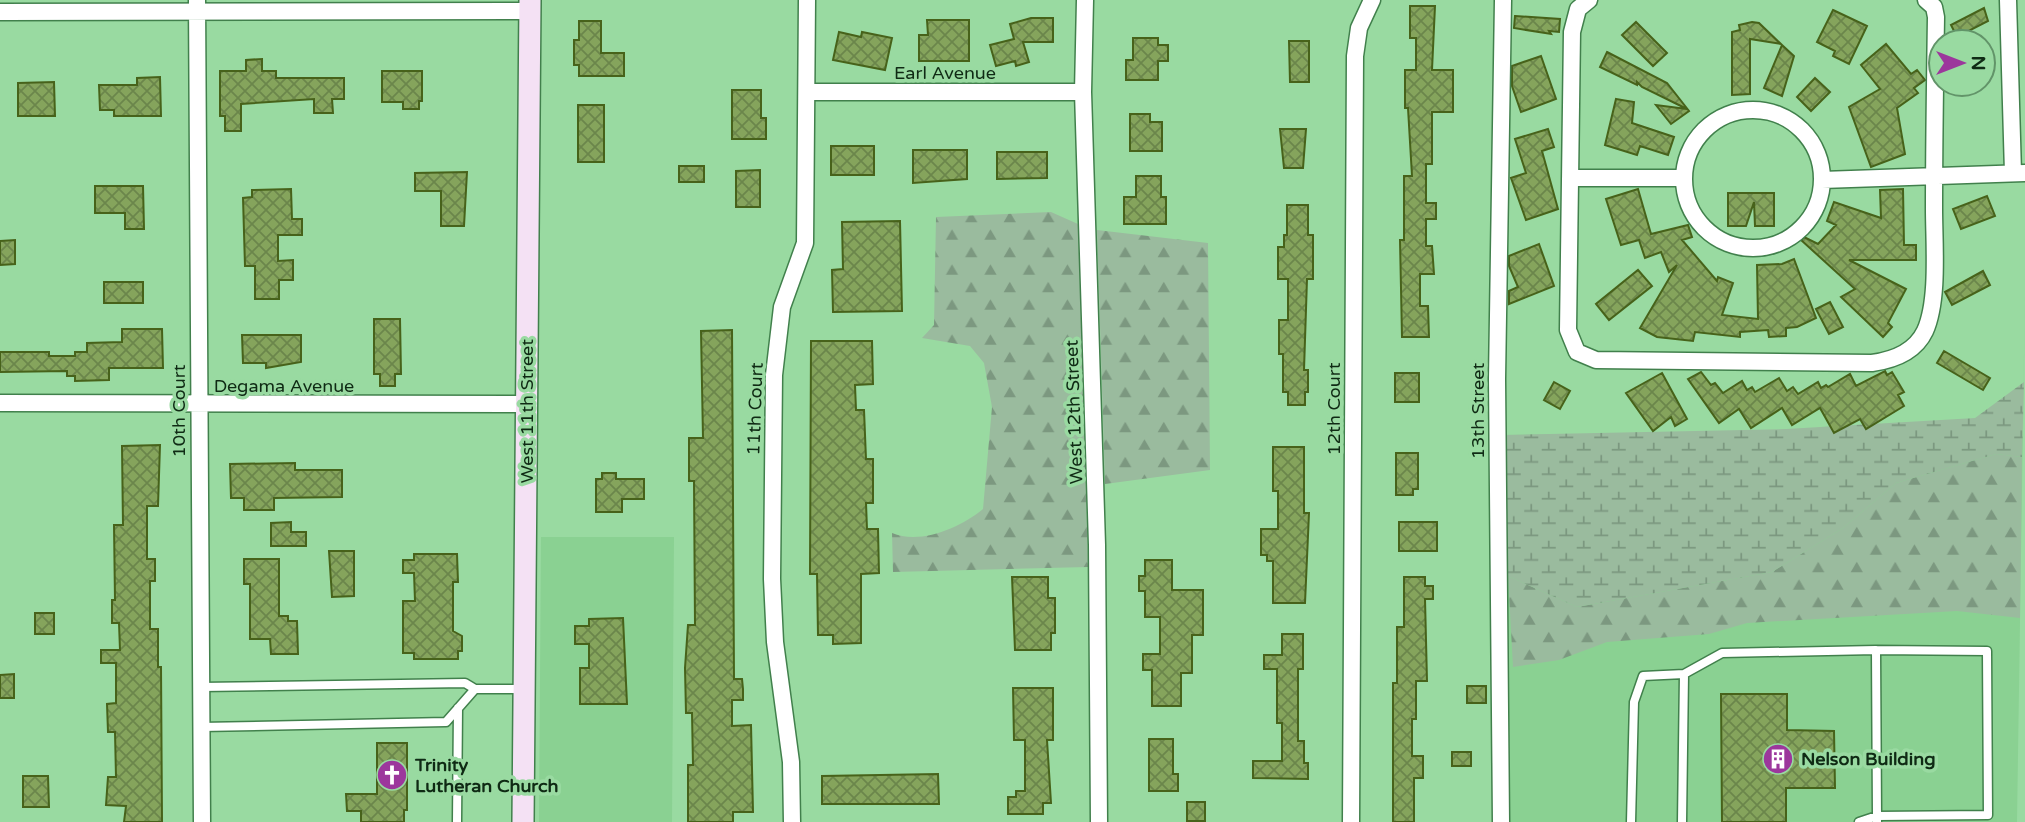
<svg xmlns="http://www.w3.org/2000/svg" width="2025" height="822" viewBox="0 0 2025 822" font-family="'Varela Round',sans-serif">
<defs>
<pattern id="forest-firs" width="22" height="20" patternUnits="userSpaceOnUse" patternTransform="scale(1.75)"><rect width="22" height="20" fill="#9abb9e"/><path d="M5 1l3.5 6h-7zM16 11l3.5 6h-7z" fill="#7c9880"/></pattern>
<pattern id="wetland-marsh" width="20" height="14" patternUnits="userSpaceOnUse" patternTransform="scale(1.75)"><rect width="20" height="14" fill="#9abb9e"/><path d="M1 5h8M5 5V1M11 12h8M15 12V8" fill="none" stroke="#7c9880"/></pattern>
<pattern id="building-cross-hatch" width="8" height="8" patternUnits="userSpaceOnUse" patternTransform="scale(1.75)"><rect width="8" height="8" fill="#85a45c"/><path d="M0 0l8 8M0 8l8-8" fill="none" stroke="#6b864b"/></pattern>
</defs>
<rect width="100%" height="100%" fill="#99daa1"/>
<path fill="#8ad192" d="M2025 288 2017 822H1504L1503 435 2023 430Z
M541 537H674L672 822H539Z"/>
<path fill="url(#forest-firs)" d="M1051 212 1078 224 1088 567 893 572 892 533C920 545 960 528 983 509L992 407 984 363 970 346 922 338 934 325 936 217Z
M1097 230 1208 243 1210 470 1105 484Z
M1996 454 2022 457 2020 618 1957 611 1747 623 1709 634 1607 642 1559 660 1513 667 1508 576 1577 607 1772 572 1843 528 1896 483Z"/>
<path fill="url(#wetland-marsh)" d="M2024 382 2022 457 1996 454 1896 483 1843 528 1772 572 1577 607 1508 576 1503 435 1786 429 1975 418Z"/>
<path fill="url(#building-cross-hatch)" stroke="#47621a" stroke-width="2" d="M1410 6H1435L1432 70H1453V112H1432V164H1426V203H1436V219H1426V246H1432L1434 274H1420V306H1428L1429 337H1402L1400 240H1404V176H1412L1408 108H1405V70H1416V38H1410Z
M1984 8 1988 21 1957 37 1951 25Z
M1833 10 1867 26 1849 64 1833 56 1835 51 1817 42Z
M1515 16 1560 19 1559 32 1549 31 1551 34 1514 28Z
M1031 18H1053V42H1023L1029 62 1016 66 1015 61 996 66 990 45 1014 39 1010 24Z
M927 20H969V61H919V35H928Z
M579 21H601V53H624V76H579V65H574V40H579Z
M1636 22 1667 53 1653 66 1622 35Z
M1752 22 1759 23 1781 44 1750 39V94L1732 95V32L1740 30 1739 25Z
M839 32 861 37 862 32 892 38 885 70 833 60Z
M1133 38H1158V45H1168V61H1158V80H1126V60H1133Z
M1289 41H1309V82H1290Z
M1886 44 1911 74 1917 70 1925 80 1914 88 1918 93 1897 108 1905 154 1871 167 1849 107 1880 89 1861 65Z
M1782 45 1794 56 1782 96 1764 88Z
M1607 52 1667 83 1689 111 1671 124 1656 105 1687 109 1642 87 1637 82V85L1600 67Z
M1541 56 1556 99 1521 112 1512 86V66Z
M262 59V71H276V78H344V99H332L333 113H314V99L241 104V131H225V116H220V71H246V60Z
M382 71H422V101H419V109H403V102H382Z
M160 77 161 116H114V110H100L99 85H137V78Z
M1815 78 1830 92 1811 111 1797 97Z
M54 82 55 116H18V83Z
M732 90H761V118H766V139H732Z
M1616 99 1634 102 1632 123 1674 137 1668 155 1640 146 1637 155 1605 145Z
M578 105H604V162H578Z
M1130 114H1150V122H1162V151H1130Z
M1280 129H1306L1303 168H1284Z
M1548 129 1554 147 1542 151 1558 209 1526 220 1511 178 1526 173 1515 139Z
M831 146H874V175H831Z
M913 150H967V179L913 183Z
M997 152H1047V178L997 179Z
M679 166H704V182H679Z
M760 170V207H736V171Z
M467 172 464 226H441V191H415V173Z
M1136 176H1161V197H1166V224H1124V197H1136Z
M95 186H143L144 229H125V213H95Z
M291 189 292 219H302V235H278V261L293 260V280H279V299H255V266H245L243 198 252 197V190Z
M1638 189 1651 234 1688 225 1692 237 1682 240 1717 281 1718 277 1733 283 1722 315 1758 319 1757 265 1782 264 1794 259 1816 318 1797 327 1786 328V336L1769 337 1768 330 1740 332V337L1695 332 1693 341 1657 337 1640 328 1677 265 1669 272 1661 252 1645 258 1639 240 1621 245 1606 199Z
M1903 189 1904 245H1916V260H1849L1906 289 1888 323 1892 327 1883 337 1841 297 1855 289 1801 240 1804 237 1818 244 1836 225 1827 221 1834 202 1881 218 1880 190Z
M1728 193H1774V226H1755L1754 202 1746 226H1728Z
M1987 196 1995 216 1961 229 1953 209Z
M1287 205H1308V235H1313V279H1307L1304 370H1308V392H1305V405H1288V392H1283V354H1279V320H1288V279H1278V247H1284V235H1287Z
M900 221 902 311 833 312 832 270 843 269 842 222Z
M15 240V264L0 265V241Z
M1539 244 1554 286 1509 304V291L1518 287 1509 266V256Z
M1638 270 1652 286 1609 320 1596 304Z
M1983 271 1990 285 1952 305 1945 292Z
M104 282H143V303H104Z
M1830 302 1843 327 1829 334 1816 309Z
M374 319H400L401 374H395V386H380V374H374Z
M122 329H162L163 368H109V380L75 381V376H67V371L0 372V352H49V356H75V352H87V343L122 342Z
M732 330 734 679H742L743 689V700H732V726L751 725 753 812H733V822H688V765H693L692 713H686L685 668 688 625H695L694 481H689V438H703L701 331Z
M242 335H301V362L266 368V363H243Z
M811 341H872L873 384 855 385 856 410H864L866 459H873V503H866L867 529H878L879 573 861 574V643L833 644V635H818L817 574H810Z
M1944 351 1990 378 1983 390 1937 363Z
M1885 371 1887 375 1892 372 1904 392 1898 395 1904 406 1866 429 1860 419 1834 433 1820 408 1792 425 1782 408 1751 428 1739 409 1719 423 1688 379 1701 372 1711 385 1715 383 1723 393 1742 381 1747 390 1752 387 1755 392 1779 378 1787 391 1793 387 1798 394 1818 382 1821 388 1826 385 1828 387 1850 374 1856 386Z
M1395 373H1419V402H1395Z
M1662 373 1687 419 1675 426 1671 417 1653 431 1626 393Z
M1554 382 1570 391 1560 409 1544 400Z
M160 445 158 506H147V559H155V581H150V629H158V667H161L162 822H124L126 806 106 805 108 777H116L115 732H108L107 704 116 703V663H101V650H120L119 623H112V600H115L114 525H123L122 446Z
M1273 447H1304V513H1309L1305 603H1273V561H1267V555H1261V529H1278V491H1273Z
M1396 453H1418V489H1413V495H1396Z
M295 463V470H342V497L274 498V510H244V498H231L230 464Z
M602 473H616V479H644V499H622V512H596V479H602Z
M291 522V532H306V546H271V523Z
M1399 522H1437V551H1399Z
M329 551H354V596L332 597Z
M414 554H457L458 582H453V631L462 636V651H458V659H414V653H403V601H415L414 573H403V560H414Z
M244 559H279V616H288V621H297L298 654H271L270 639H250V584H244Z
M1145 560H1172V590H1203V635H1192V673H1181V706H1152V670H1143V654H1160V617H1145V591H1139V576H1145Z
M1012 577H1048V598H1055V633H1051V650H1015Z
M1404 577H1425V586H1433V599H1425L1427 681H1416V719H1412V756H1423V778H1414V822H1393V683H1397V627H1404Z
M35 613H54V634H35Z
M623 618 627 704H580V668H589V644H575V626H589V619Z
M1282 634H1303V669H1298V741H1304V763H1308V779L1253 778V761H1282V723H1277V669H1264V655H1282Z
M14 674V698H0V675Z
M1467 686H1486V703H1467Z
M1013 688H1053V740H1047L1051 803H1043V814H1008V797H1016V791H1025V740H1014Z
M1721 694H1787V730L1834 731 1835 788H1786V822H1722Z
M1149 739H1173V774H1178V791H1149Z
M377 743H407V810H404V822H361V811H347L346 794H377Z
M1452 752H1471V766H1452Z
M938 774 939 804H822V776Z
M23 776H48L49 807H23Z
M1187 802H1205V821H1187Z"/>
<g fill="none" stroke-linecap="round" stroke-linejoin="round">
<g stroke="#41804c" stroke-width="11">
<path id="lane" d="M1876 650 1987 651 1988 815 1877 816Z
M201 687 465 683 475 689H522
M201 727 446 722 475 689
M457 822 458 708
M1631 822 1634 702 1643 676 1684 674
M1682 822 1684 674 1722 653 1876 650
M1859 822 1877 816V822"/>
</g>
<g stroke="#41804c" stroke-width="19">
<path id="street" d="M197 0 202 822
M1085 0 1083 92 1097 545 1099 822
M1589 0 1578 9 1572 32 1568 330 1577 352 1596 360 1872 363C1894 360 1915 352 1925 331 1939 300 1934 244 1934 209 1934 145 1935 81 1936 17L1934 7 1926 0
M2008 0 2013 173
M0 12 530 11
M807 92H1083
M1684 179a69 69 0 1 1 138 0a69 69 0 1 1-138 0Z
M1570 178H1684
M1822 180 2025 173
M0 403 527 404
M792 822 791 762 775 642 772 579 774 375 782 307 805 243 807 0
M1351 822 1355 56 1359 28 1372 0
M1501 822 1497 379 1503 0"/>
</g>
<g stroke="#41804c" stroke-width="24">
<path id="secondary" d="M523 822 530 0"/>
</g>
<use href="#lane" stroke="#fff" stroke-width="8"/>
<use href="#street" stroke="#fff" stroke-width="16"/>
<use href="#secondary" stroke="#f4e1f4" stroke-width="21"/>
</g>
<defs>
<g id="building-disc" transform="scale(1.575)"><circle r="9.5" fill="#9c379c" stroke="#99daa1"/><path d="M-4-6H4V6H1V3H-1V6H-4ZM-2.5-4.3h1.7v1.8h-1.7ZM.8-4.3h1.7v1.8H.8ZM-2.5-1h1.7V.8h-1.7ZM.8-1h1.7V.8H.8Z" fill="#fff"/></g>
<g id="church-disc" transform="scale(1.575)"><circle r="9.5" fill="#9c379c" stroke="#99daa1"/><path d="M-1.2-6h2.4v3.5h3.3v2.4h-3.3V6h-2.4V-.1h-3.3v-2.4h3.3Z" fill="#fff"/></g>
</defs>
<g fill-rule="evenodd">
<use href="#building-disc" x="1778" y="759"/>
<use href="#church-disc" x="392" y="775"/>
</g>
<g text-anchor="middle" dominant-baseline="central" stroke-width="7" stroke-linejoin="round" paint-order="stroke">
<g font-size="18" fill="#0f2a14" stroke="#99daa1">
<text x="945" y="73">Earl Avenue</text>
<text x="284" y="386">Degama Avenue</text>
<text transform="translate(755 409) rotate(-88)">11th Court</text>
<text transform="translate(1334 409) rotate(-90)">12th Court</text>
<text transform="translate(179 411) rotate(-90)">10th Court</text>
<text transform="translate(527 411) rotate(-90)">West 11th Street</text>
<text transform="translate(1478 411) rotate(-90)">13th Street</text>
<text transform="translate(1074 412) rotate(-92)">West 12th Street</text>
</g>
<g font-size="18" font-weight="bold" fill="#0f2a14" stroke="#99daa1" text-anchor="start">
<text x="1801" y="759">Nelson Building</text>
<text x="415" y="765">Trinity<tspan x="415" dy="21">Lutheran Church</tspan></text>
</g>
</g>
<g transform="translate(1962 63) rotate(90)"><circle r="33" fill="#99daa1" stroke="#629469" stroke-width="2"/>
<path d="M0-5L12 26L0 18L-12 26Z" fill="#9c379c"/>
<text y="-10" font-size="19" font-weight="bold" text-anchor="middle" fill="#0f2a14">N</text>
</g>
</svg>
